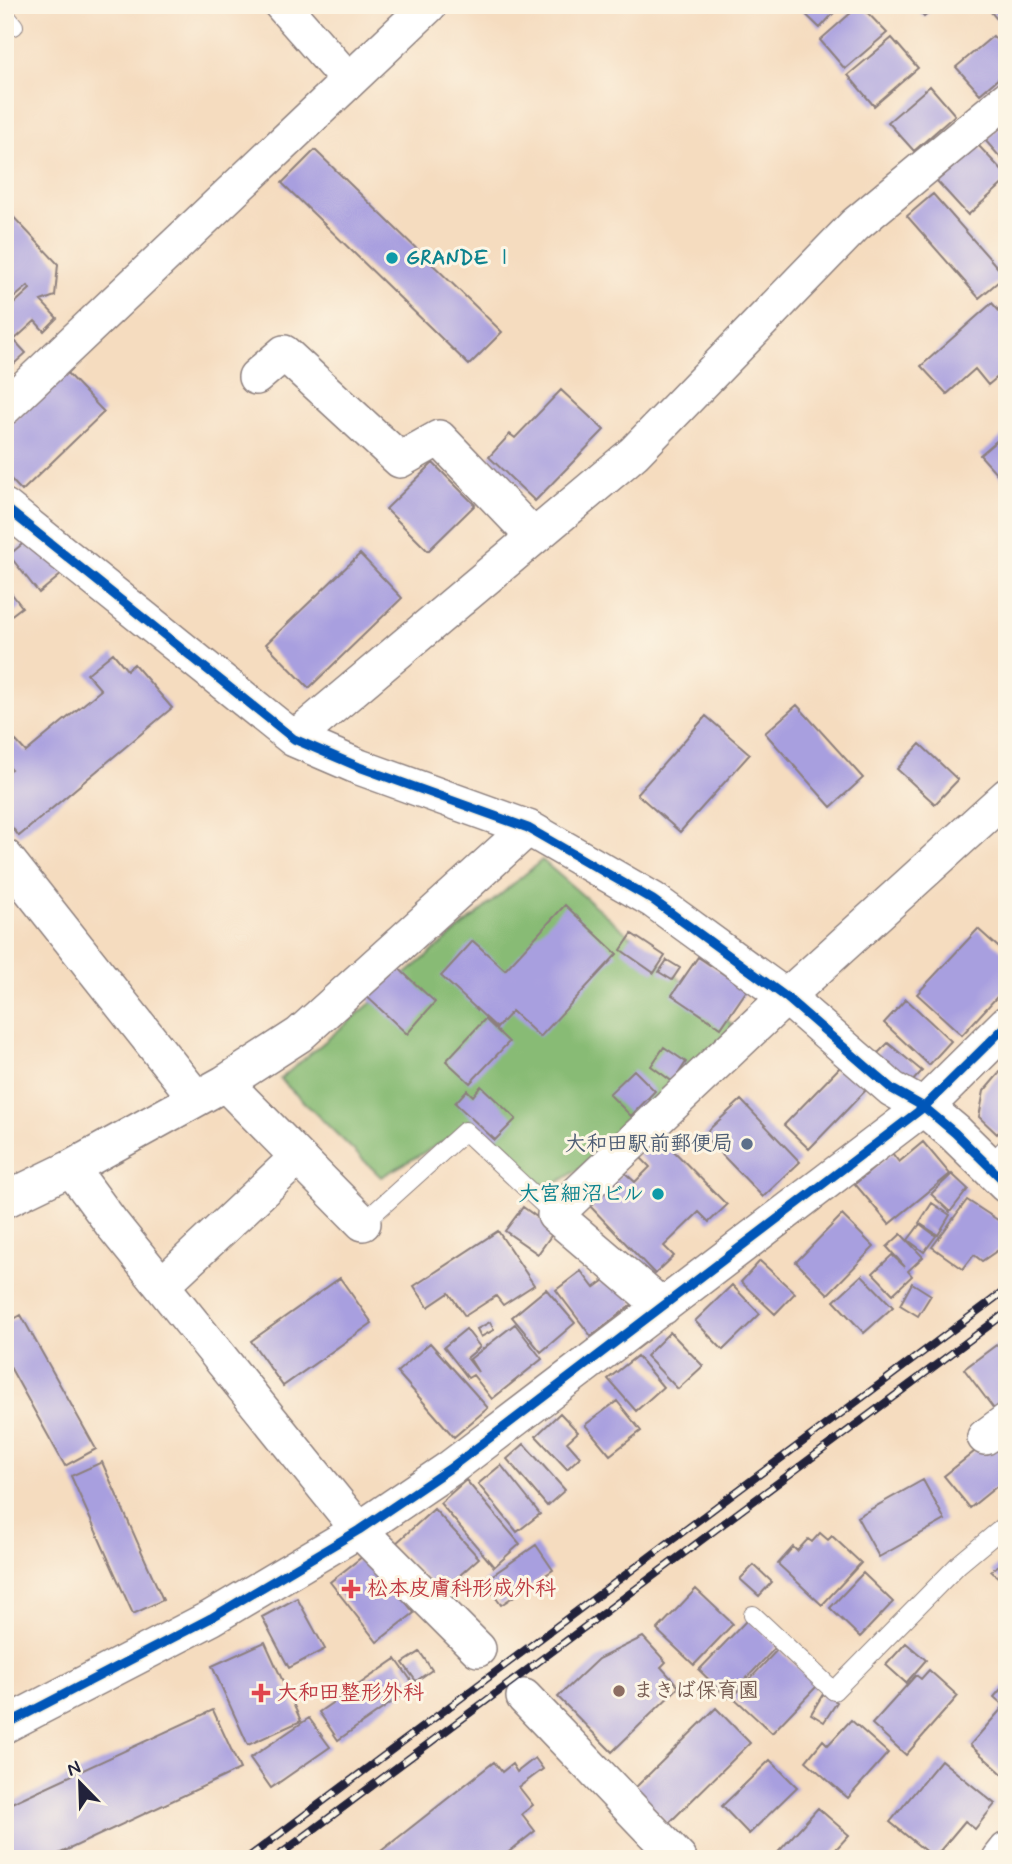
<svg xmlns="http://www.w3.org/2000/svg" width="1012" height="1864" viewBox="0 0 1012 1864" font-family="Mynerve,'Klee One',sans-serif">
<rect width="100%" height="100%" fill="#fcf5e5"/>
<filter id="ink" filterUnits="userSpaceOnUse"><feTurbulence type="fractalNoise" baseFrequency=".0143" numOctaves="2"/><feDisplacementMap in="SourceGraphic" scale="14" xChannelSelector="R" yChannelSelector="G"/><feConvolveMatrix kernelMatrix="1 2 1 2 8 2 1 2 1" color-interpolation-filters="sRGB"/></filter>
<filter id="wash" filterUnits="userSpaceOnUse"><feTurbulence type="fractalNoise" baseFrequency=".00686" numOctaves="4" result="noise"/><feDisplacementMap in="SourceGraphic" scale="28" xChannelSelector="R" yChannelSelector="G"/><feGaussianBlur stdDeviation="1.57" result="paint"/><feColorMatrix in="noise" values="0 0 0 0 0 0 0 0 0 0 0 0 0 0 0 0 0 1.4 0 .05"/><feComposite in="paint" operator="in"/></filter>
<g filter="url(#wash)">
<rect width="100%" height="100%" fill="#f5dcbf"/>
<path fill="#88bb75" stroke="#556e58" stroke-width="2" d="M542 860 734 1026 602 1155 539 1194 469 1127 381 1177 280 1079Z"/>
<g id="blocks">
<path fill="#a89fdf" d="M796 5H841L820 28Z
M860 5 887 33 845 69 820 40Z
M914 5H938L924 17Z
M985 5H1007V31Z
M993 36 1007 52V71L980 94 956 67Z
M892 38 918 68 874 106 848 75Z
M930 86 955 115 914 151 888 122Z
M1007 120V165L985 140Z
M978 145 1007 176V180L968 215 937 181Z
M315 150 502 332 469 365 282 183Z
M933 194 1005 276 979 298 907 216Z
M5 208 58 264 55 296 41 301 57 318 44 331 35 321 14 340 26 353 5 372V312L30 289 28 286 15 297 5 299Z
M992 303 1007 320V369L988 385 975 369 947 394 921 366Z
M66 372 104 412 22 491 5 473V429Z
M561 390 604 430 535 501 489 457 510 434 515 438Z
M1007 432V485L980 455Z
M433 463 475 505 428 551 386 509Z
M32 536 68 569 39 593 9 555Z
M360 554 402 598 309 688 266 644Z
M5 585 22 607 5 620Z
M113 653 127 670 134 664 172 708 19 836 5 819V773L11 769 5 762V750L16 741 26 752 101 690 87 674Z
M797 705 863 778 831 807 765 733Z
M706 716 750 754 680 832 637 794Z
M920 744 958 780 935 804 897 769Z
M565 905 617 954 540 1037 512 1011 497 1028 441 976 473 941 505 970Z
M978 929 1007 955V986L962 1035 917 994Z
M632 934 665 956 654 973 621 950Z
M698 957 747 990 721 1028 672 995Z
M667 960 680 968 672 980 659 972Z
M393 963 435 1002 407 1034 365 995Z
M906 999 951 1041 929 1065 884 1023Z
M485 1019 509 1042 470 1083 446 1061Z
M888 1043 922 1071 908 1086 874 1057Z
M664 1047 686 1062 673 1082 651 1066Z
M1007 1064V1124L997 1134 979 1117 984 1091Z
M842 1065 867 1089 809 1149 784 1125Z
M634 1070 655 1091 631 1116 609 1094Z
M481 1086 516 1119 495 1140 455 1103 467 1090 473 1096Z
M741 1100 800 1162 763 1197 703 1135Z
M659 1136 727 1205 709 1222 699 1212 664 1246 674 1256 655 1274 589 1205 624 1172 635 1182 650 1167 638 1155Z
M923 1142 950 1174 889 1224 855 1184 892 1153 899 1162Z
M952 1174 968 1189 950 1212 931 1194Z
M967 1200 1007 1226V1244L982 1261 974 1255 963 1269 932 1247Z
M932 1203 950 1215 938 1235 919 1223Z
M523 1207 555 1230 538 1254 505 1231Z
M842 1215 874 1247 828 1294 796 1262Z
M920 1224 936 1236 924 1252 908 1240Z
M498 1231 534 1285 503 1305 496 1296 465 1316 449 1293 428 1307 414 1286Z
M901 1234 923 1257 908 1271 912 1276 893 1294 873 1273 892 1255 905 1267 887 1247Z
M760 1261 795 1293 775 1314 741 1282Z
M581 1271 594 1288 612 1275 634 1303 591 1336 556 1290Z
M862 1275 893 1307 864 1333 834 1301Z
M340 1278 372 1323 283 1386 251 1341Z
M912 1283 931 1295 918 1316 900 1305Z
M732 1285 760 1314 723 1350 695 1321Z
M546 1289 575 1323 541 1352 512 1317Z
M21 1315 96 1449 65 1466 5 1358V1324Z
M490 1322 494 1330 481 1337 477 1329Z
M515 1324 542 1359 492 1399 473 1375 468 1378 444 1347 466 1329 480 1347 467 1358 478 1372 470 1359Z
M670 1332 703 1366 678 1389 646 1356Z
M1007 1337V1406L997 1413 964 1369Z
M430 1343 488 1408 454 1437 397 1372Z
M637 1356 663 1387 636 1411 608 1379Z
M617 1401 641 1431 610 1455 585 1425Z
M560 1413 578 1432 567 1442 580 1457 567 1469 536 1436Z
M989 1440 1007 1461V1478L970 1508 944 1476Z
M524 1444 565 1490 547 1506 507 1459Z
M102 1462 163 1600 133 1614 71 1476Z
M501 1465 540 1514 517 1532 478 1484Z
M466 1480 520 1544 494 1567 440 1503Z
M923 1480 945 1520 879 1557 857 1517Z
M434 1509 479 1558 440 1593 395 1544Z
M820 1533 828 1540 832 1536 861 1563 822 1605 778 1564 793 1547 797 1551 808 1539 812 1542Z
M536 1545 553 1570 501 1605 484 1581Z
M367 1553 414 1613 377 1642 330 1582Z
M1007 1559V1585L991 1571Z
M754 1565 772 1582 759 1596 740 1579Z
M863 1573 893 1602 860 1637 830 1608Z
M696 1589 733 1624 694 1665 657 1630Z
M297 1598 325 1649 289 1668 262 1617Z
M748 1619 777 1646 728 1698 699 1670Z
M643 1637 666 1662 661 1667 679 1687 612 1752 558 1697 598 1659Z
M265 1642 301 1721 248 1745 212 1666Z
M906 1643 926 1660 906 1683 886 1665Z
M778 1649 817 1686 772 1733 733 1697Z
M420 1652 432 1670 416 1681 403 1663Z
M396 1659 415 1686 338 1740 319 1712Z
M929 1670 958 1696 906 1755 872 1724 916 1675 921 1679Z
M1007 1682V1778L970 1745 1004 1706 994 1697Z
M823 1694 837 1702 824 1722 811 1714Z
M716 1708 750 1743 668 1824 634 1789Z
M213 1710 240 1769 48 1859H8L5 1852V1806Z
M309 1718 330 1747 271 1788 250 1758Z
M851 1720 888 1753 848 1798 806 1761 823 1740 828 1745Z
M535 1758 543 1769 519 1787 533 1805 522 1814 535 1831 500 1859H371L494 1762 502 1772 512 1764 517 1772Z
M770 1760 797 1787 749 1834 722 1806Z
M941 1760 995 1804 975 1829 965 1821 934 1858 890 1822Z
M818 1808 849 1835 827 1859H772Z"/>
</g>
</g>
<g filter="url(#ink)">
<use href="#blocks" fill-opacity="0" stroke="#8c7f7d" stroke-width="2"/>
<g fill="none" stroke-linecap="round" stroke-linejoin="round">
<g stroke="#8c7f7d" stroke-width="20">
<path id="service" d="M5 15 14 26
M989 1166 1007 1147
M363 1223 465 1131 555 1215
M753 1615 834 1691 959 1564 1007 1524"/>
</g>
<g stroke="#8c7f7d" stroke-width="38">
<path id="minor" d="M282 5 348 80
M256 377 284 353 400 460 439 438 534 537
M5 407 429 5
M5 507 294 739 359 767 528 828 653 900 786 997 892 1089 924 1107 449 1469 359 1530 211 1618 5 1725
M294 739 634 453 855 225 1007 99
M5 857 196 1098
M225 1083 363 1223
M71 1168 112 1224 359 1530 478 1649
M5 1200 71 1168 225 1083 299 1035 528 828
M162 1285 298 1157
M663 1307 555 1215 786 997 1007 796
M985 1437 1007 1421
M524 1697 679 1859
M1000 1859 1007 1850"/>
</g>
<g stroke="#8c7f7d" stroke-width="41">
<path id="tertiary" d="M1007 1025 924 1107 955 1133 1007 1184"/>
</g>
<use href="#service" stroke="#fff" stroke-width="18"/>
<use href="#minor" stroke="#fff" stroke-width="35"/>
<use href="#tertiary" stroke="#fff" stroke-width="38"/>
<g stroke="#22223b" stroke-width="8">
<path id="rail" d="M246 1859 1007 1289
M274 1859 1007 1312"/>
</g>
<use href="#rail" stroke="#fcf5e5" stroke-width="5" stroke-dasharray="16" stroke-linecap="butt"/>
<g stroke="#fcf5e5" stroke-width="13">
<path id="cycleway" d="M5 507 294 739 359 767 528 828 653 900 786 997 892 1089 924 1107 955 1133 1007 1184
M5 1725 211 1618 359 1530 449 1469 924 1107 1007 1025"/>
</g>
<use href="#cycleway" stroke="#0057b8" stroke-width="9"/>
</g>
</g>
<g fill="#0f9aa8" stroke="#fcf5e5" stroke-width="2.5">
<circle cx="392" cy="258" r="7"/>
<circle cx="658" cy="1194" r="7"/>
</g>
<circle fill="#5c6f8a" stroke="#fcf5e5" stroke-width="2.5" cx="747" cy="1144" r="7"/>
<g fill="#e0444e" stroke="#fcf5e5" stroke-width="2.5">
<path d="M347.5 1578.5h7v7h7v7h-7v7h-7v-7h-7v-7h7z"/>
<path d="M257.5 1682.5h7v7h7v7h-7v7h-7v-7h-7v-7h7z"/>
</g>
<circle fill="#8d6e63" stroke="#fcf5e5" stroke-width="2.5" cx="619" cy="1691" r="7"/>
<g text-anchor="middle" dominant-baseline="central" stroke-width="6" stroke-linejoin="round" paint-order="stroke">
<g font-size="21" font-weight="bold" fill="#0d838f" stroke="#fcf5e5" text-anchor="start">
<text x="406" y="258">GRANDE Ⅰ</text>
<text x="644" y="1194" text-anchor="end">大宮細沼ビル</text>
</g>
<g font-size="21" font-weight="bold" fill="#4e5e75" stroke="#fcf5e5" text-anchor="end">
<text x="733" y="1144">大和田駅前郵便局</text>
</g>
<g font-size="21" font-weight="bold" fill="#be3a42" stroke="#fcf5e5" text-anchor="start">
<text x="367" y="1589">松本皮膚科形成外科</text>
<text x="277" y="1693">大和田整形外科</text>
</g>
<g font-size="21" font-weight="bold" fill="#785e54" stroke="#fcf5e5" text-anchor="start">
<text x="633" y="1691">まきば保育園</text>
</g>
</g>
<rect width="1012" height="1864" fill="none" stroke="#fcf5e5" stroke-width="28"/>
<g transform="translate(80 1783) rotate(337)" stroke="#fcf5e5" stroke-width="5" paint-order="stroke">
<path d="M0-5L12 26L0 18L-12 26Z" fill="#22223b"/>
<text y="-10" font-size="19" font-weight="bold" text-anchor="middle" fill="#22223b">N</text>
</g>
</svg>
